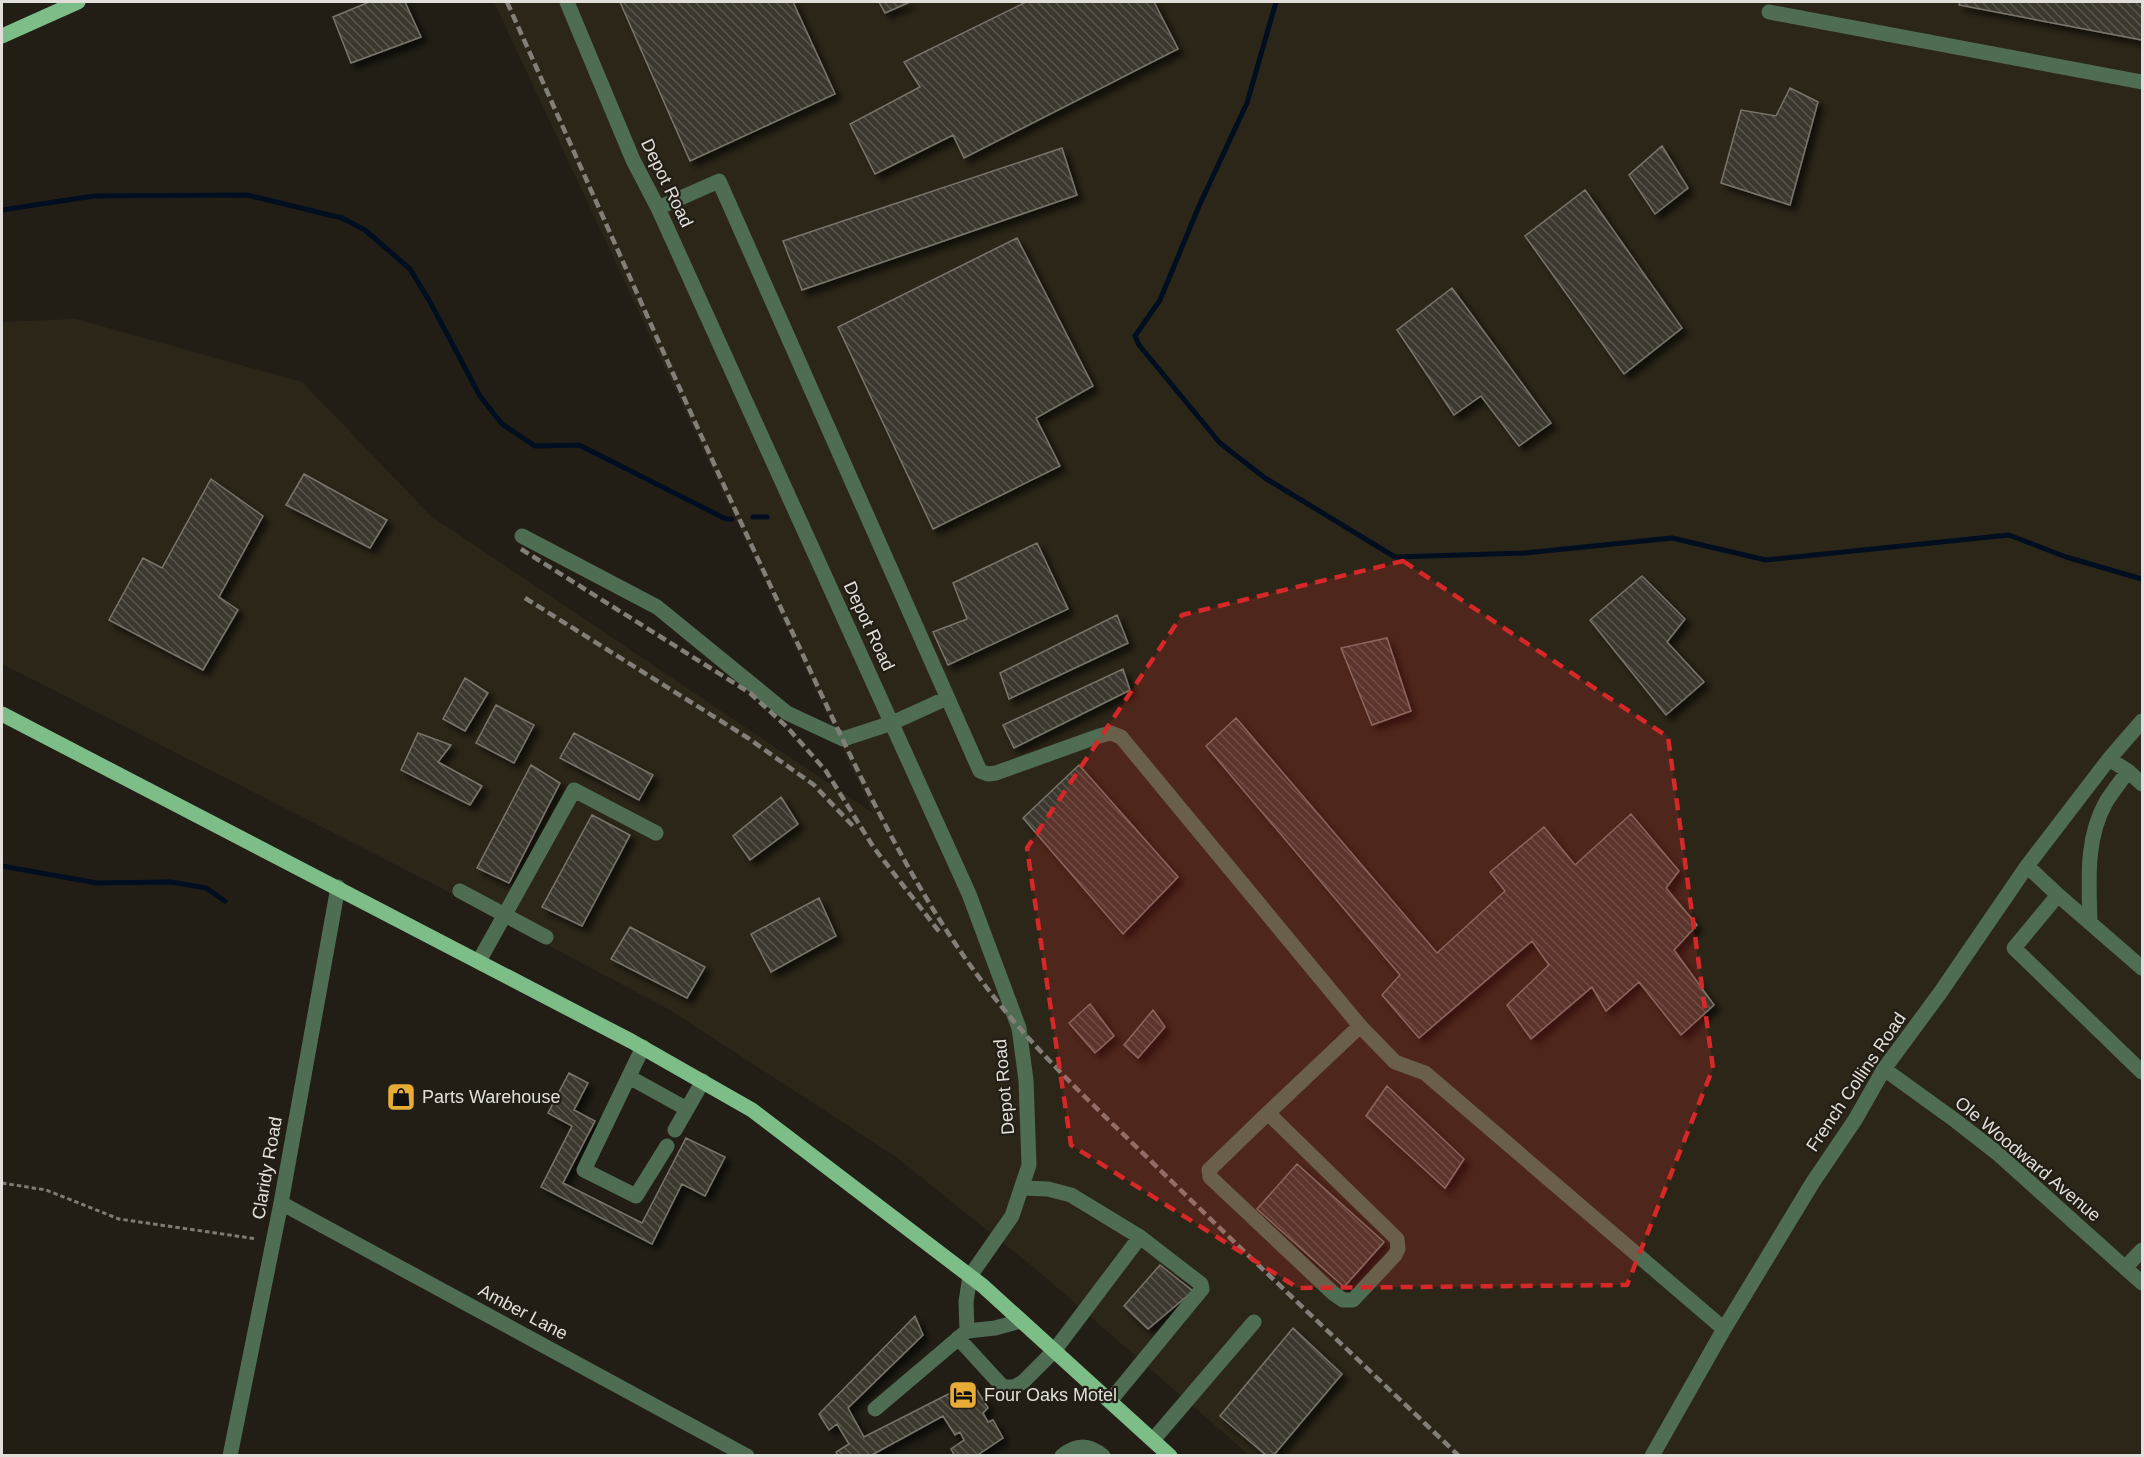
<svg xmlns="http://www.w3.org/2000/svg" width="2144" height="1457" viewBox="0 0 2144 1457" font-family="Arial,sans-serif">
<defs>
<pattern id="building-back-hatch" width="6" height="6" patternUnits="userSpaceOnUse" patternTransform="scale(1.5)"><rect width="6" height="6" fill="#3c382f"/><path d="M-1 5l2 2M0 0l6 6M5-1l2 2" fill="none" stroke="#58544d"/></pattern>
<filter id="shadow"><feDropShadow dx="5.5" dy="5.5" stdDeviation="3" flood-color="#0009"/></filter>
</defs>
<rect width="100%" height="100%" fill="#221e16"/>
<path fill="#2c2618" d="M494 2H2142V1455H1249L1038 1271 896 1157 670 1010 424 879 2 664V322L76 319 302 382 431 516 873 813Z"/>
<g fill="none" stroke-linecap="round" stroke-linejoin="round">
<path stroke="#000e20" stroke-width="5" d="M1276 2 1247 103 1199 206 1160 300 1135 336 1139 345 1220 443 1265 478 1395 557 1525 553 1672 538 1766 560 2009 535 2066 557 2142 579
M2 210 94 196 247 195 342 218 365 230 410 269 430 302 480 396 502 424 535 446 579 445 726 519H732
M753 517H767
M2 866 97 883 171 882 206 888 225 901"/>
</g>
<path fill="url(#building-back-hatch)" stroke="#7a756b" stroke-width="1.5" filter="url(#shadow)" d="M369 2H405L421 37 351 63 333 17Z
M620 2H793L835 94 690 161Z
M879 2H910L885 13Z
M1026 2H1154L1178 49 964 158 953 135 875 174 850 124 920 87 904 62Z
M1960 2H2142V40L1959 5Z
M1790 88 1818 102 1790 205 1721 183 1741 110 1776 116Z
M1662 146 1688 188 1655 214 1629 175Z
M1062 148 1077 195 802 290 783 241Z
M1585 190 1682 328 1624 374 1525 236Z
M1017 238 1093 386 1036 418 1060 466 933 529 838 327Z
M1452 288 1551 423 1519 446 1481 396 1454 415 1397 330Z
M304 474 387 520 370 548 286 505Z
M211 479 263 516 219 597 238 610 203 670 109 620 143 558 162 568Z
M1037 543 1068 609 948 665 933 632 967 619 953 583Z
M1642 576 1685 619 1667 642 1704 682 1666 715 1590 620Z
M1117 615 1128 643 1009 699 1000 673Z
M1387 638 1411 711 1372 725 1341 648Z
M1123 669 1130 690 1014 748 1003 725Z
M465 678 488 693 465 731 443 719Z
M496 705 534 725 514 763 476 743Z
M1236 718 1437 953 1505 891 1490 872 1544 827 1575 865 1631 814 1679 871 1666 888 1697 925 1674 950 1714 1005 1681 1035 1639 982 1606 1011 1592 987 1531 1039 1507 1005 1549 965 1532 941 1419 1038 1382 995 1400 975 1206 746Z
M418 733 451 745 438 762 482 786 470 805 401 770Z
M574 733 653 775 639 800 560 758Z
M531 765 560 783 509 883 477 868Z
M1079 765 1178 877 1123 934 1023 818Z
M781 797 798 824 750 860 733 836Z
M592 815 630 835 582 926 542 907Z
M819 898 836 936 771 972 751 934Z
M630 927 705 967 687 998 611 959Z
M1090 1004 1114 1036 1095 1053 1069 1023Z
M1153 1010 1165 1027 1138 1058 1124 1045Z
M569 1073 588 1083 574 1110 595 1121 563 1183 642 1223 686 1138 725 1157 705 1196 682 1184 652 1244 541 1187 572 1126 548 1113Z
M1387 1086 1464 1159 1445 1188 1366 1116Z
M1297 1164 1384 1242 1344 1287 1257 1209Z
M1160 1265 1193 1291 1148 1329 1124 1306Z
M915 1316 923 1335 848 1408 864 1437 972 1382 988 1408 983 1413 988 1422 993 1420 1003 1438 976 1456H955L951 1449 964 1440 960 1432 955 1435 943 1416 870 1456H838L836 1452 849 1444 837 1424 829 1430 819 1414Z
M1293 1328 1342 1374 1273 1456H1267L1220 1416Z"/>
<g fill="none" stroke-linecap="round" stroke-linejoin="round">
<path stroke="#7e7a74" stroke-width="3" stroke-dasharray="4.5 3" stroke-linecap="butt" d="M2 1183 46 1190 119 1219 257 1239"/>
<path stroke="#4f6d53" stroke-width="15" d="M567 2 633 160 658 208 969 894 1019 1028 1026 1080 1029 1165 1012 1216 970 1276 966 1302 967 1331 875 1409
M1769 12 2142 82
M658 208 719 181 980 771 988 774 996 773 1099 736 1111 733 1121 737 1360 1026
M522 536 657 607 787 713 843 739 892 723 947 698
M2128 771 2142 784
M2027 866 2058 895 2014 948 2142 1072
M460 891 546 937
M2058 895 2142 968
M2090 923C2089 882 2085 839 2106 802 2113 791 2121 781 2128 771L2109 759
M479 961 574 790 656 833
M643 1047 584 1170 636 1196 667 1146
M1884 1069 1956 1121 1997 1153 2142 1283
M629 1077 687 1109
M1268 1113 1209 1170 1210 1177 1333 1293 1343 1300H1353L1395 1255 1398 1249 1397 1239 1268 1113 1360 1026 1395 1062 1425 1073 1724 1329
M675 1130 703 1081
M281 1203 747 1456
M2125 1268 2142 1250
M967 1331 995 1328 1021 1321
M958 1338 1003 1387H1014L1023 1382 1054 1351 1140 1237 1071 1195 1048 1189 1022 1188
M1110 1401 1202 1289 1201 1284 1140 1237
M1153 1440 1254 1322
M230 1456 281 1203 338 887
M1062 1456C1076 1444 1089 1444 1103 1456
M1652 1456 1724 1329 1813 1182 1855 1120 1884 1069 1940 993 2027 866 2109 759 2142 721"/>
<path stroke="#7dbd87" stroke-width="15" d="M2 36 78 2
M2 714 631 1041 752 1110 983 1286 1170 1456"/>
<path stroke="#827f78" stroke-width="4.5" stroke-dasharray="9 4.5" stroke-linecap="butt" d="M507 2C600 209 691 418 788 623 847 748 903 878 987 988 1037 1054 1099 1110 1158 1168 1257 1265 1359 1360 1459 1456
M521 549 750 693 787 727 826 771 874 848 941 934
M525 598 748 738 814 785 853 826"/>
</g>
<path fill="#d62828" fill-opacity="0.2" stroke="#d62828" stroke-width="4.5" stroke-dasharray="12 8" stroke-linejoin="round" d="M1403 561 1668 737 1713 1068 1627 1285 1298 1288 1071 1145 1027 848 1182 615Z"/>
<defs>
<g id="shop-square" transform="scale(1.5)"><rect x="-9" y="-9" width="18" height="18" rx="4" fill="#e6ac36" stroke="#221e16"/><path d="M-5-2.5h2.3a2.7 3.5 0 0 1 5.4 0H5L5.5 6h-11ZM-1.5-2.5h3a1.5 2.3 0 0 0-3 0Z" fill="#111"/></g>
<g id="hotel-square" transform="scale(1.5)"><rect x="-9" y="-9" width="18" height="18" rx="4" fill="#e6ac36" stroke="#221e16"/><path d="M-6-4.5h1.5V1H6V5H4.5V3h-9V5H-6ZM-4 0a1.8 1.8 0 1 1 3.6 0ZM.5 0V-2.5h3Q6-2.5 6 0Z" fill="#111"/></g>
</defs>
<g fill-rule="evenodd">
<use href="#shop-square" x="401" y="1097"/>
<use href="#hotel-square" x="963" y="1395"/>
</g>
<g text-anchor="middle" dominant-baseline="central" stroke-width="4.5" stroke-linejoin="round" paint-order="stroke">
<g font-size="18" fill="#e2dfda" stroke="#221e16">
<text transform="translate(667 183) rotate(64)">Depot Road</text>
<text transform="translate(869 626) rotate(65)">Depot Road</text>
<text transform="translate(1856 1082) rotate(-56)">French Collins Road</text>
<text transform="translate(1004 1087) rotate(-95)">Depot Road</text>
<text transform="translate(2028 1159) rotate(40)">Ole Woodward Avenue</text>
<text transform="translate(267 1168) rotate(-80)">Claridy Road</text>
<text transform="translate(523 1312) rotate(28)">Amber Lane</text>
</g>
<g font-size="18" fill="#e2dfda" stroke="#221e16" text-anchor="start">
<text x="422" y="1097">Parts Warehouse</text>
<text x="984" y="1395">Four Oaks Motel</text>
</g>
</g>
<rect width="2144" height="1457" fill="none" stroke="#e2dfda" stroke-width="6"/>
</svg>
